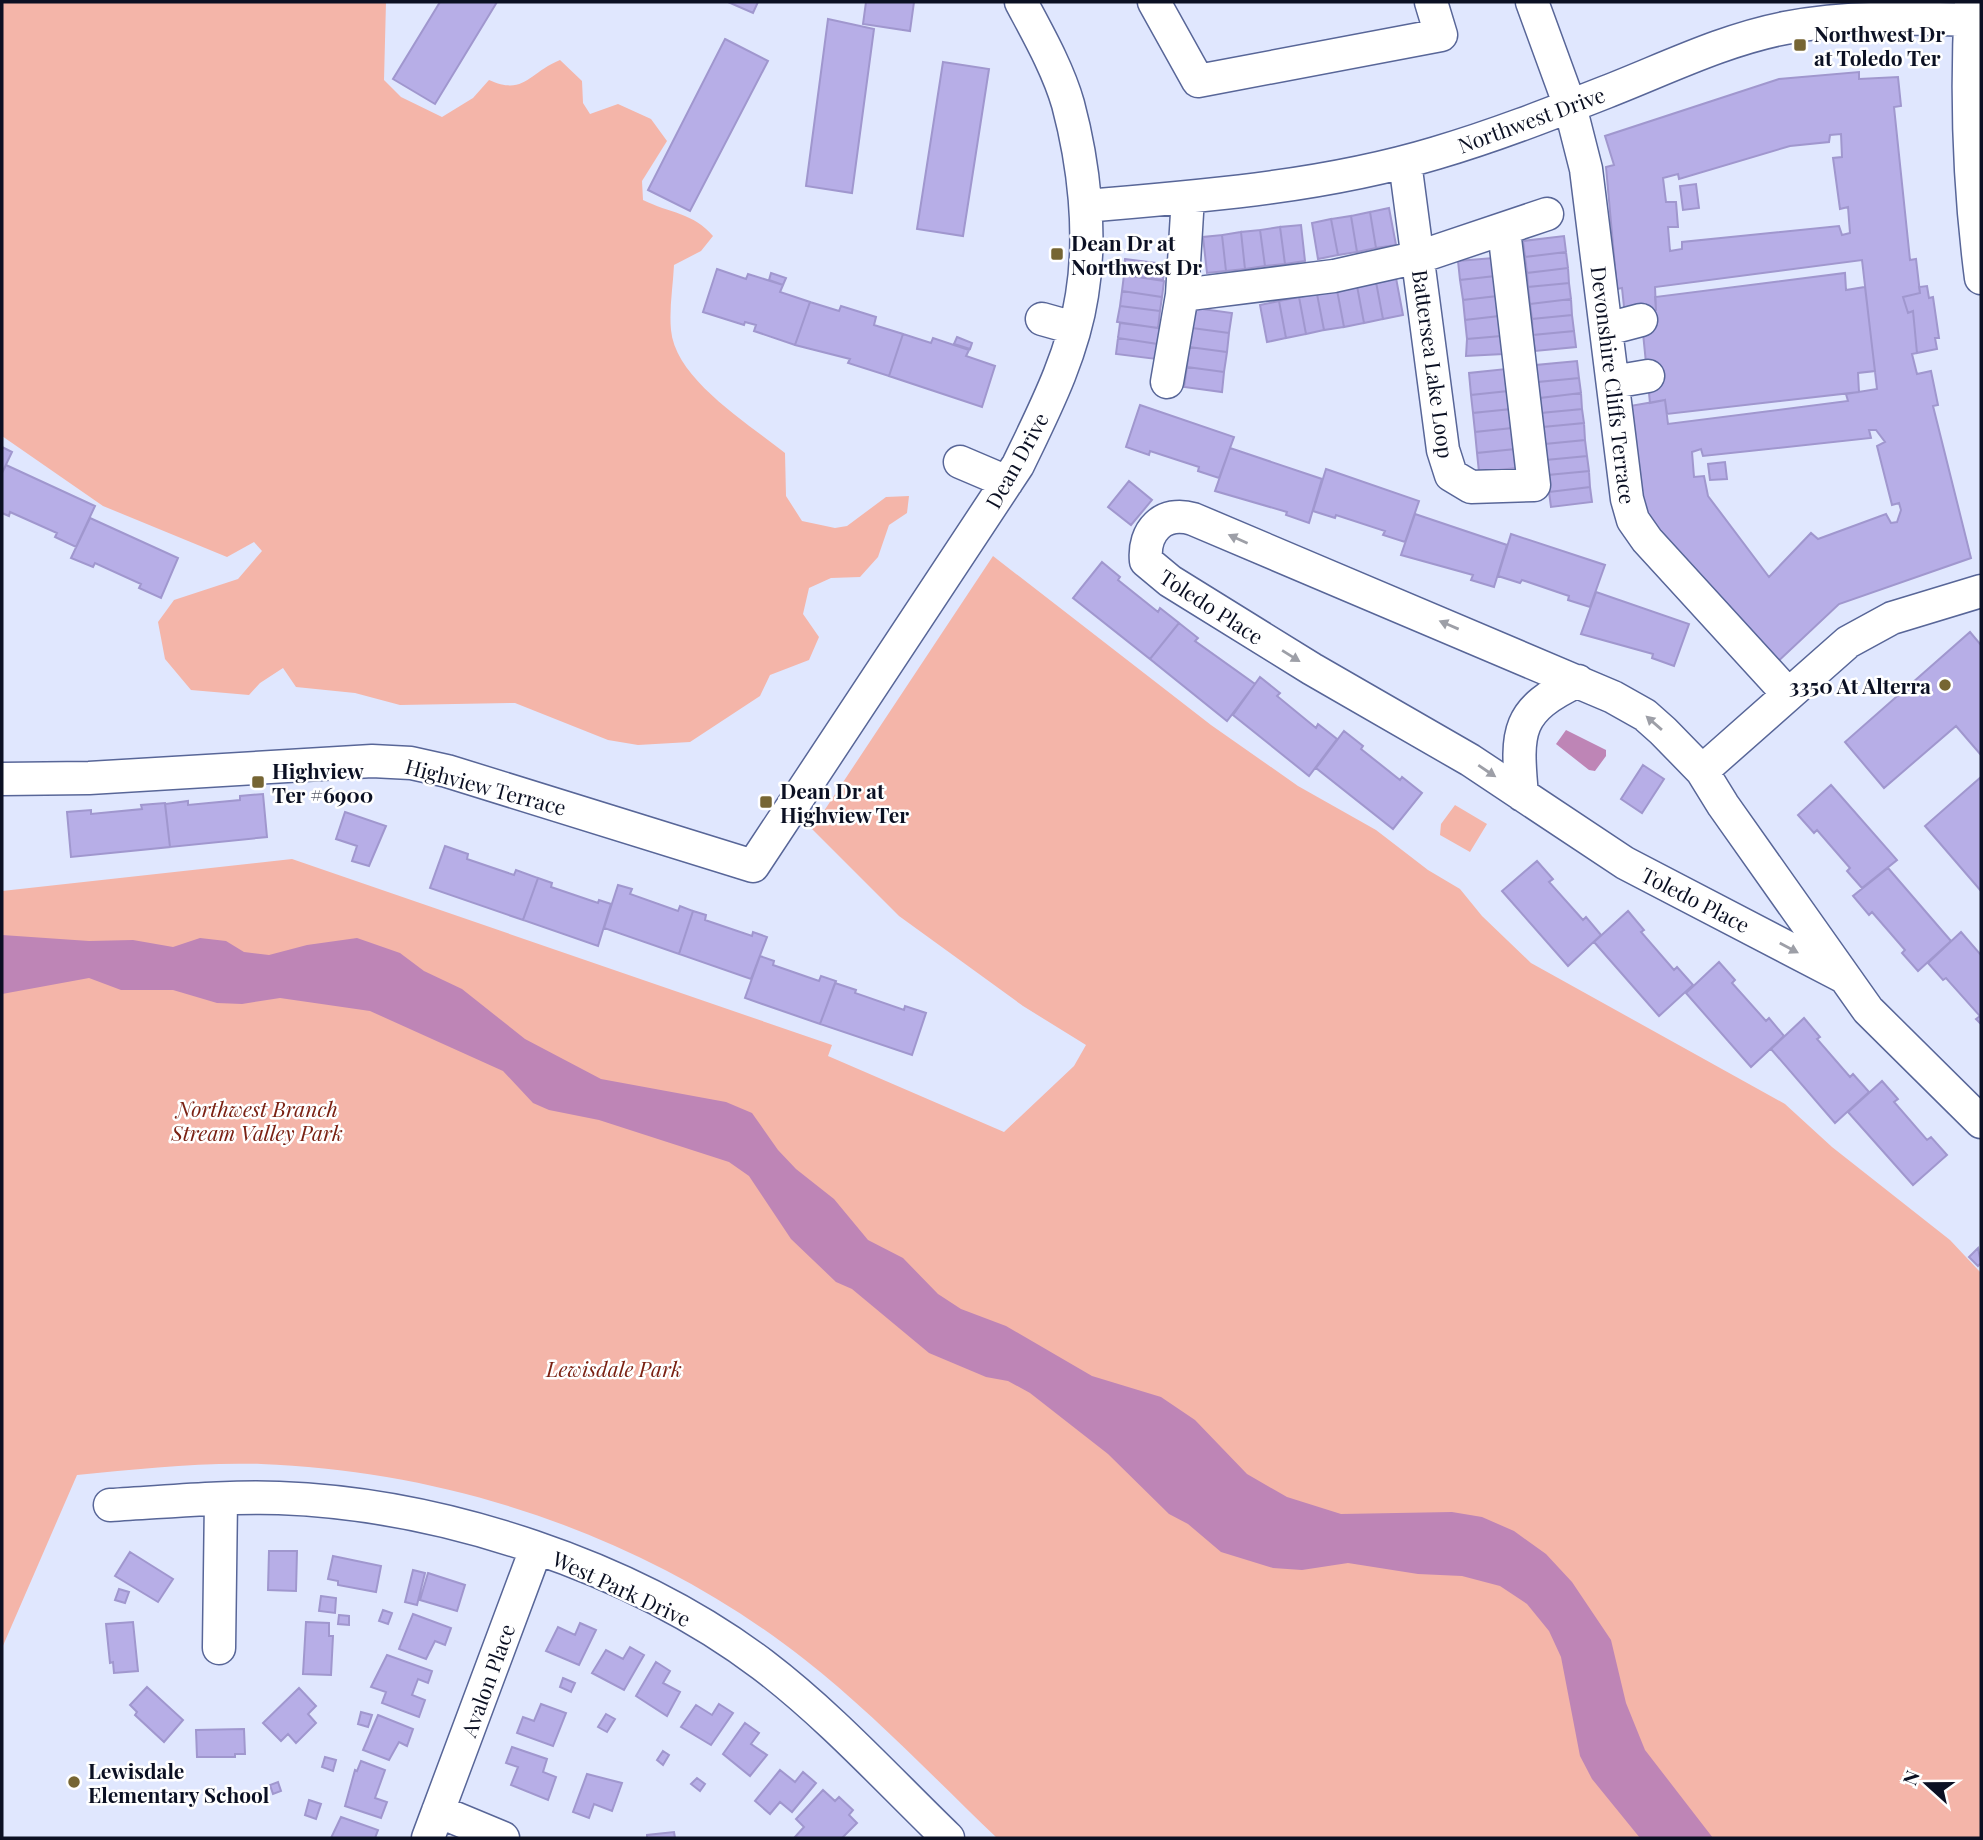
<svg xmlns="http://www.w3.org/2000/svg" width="1983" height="1840" viewBox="0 0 1983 1840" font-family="'Playfair Display',serif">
<rect width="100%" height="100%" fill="#e0e7fe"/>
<path fill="#f4b5a9" d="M2 2H386L384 80 401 97 442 117 473 98 489 80C525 96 528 73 560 60L582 81 583 103 590 114 618 104 651 119 667 141 642 181 643 200C669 213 694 213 713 236L701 251 674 265C673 286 669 309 671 330 675 379 749 424 785 453L786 496 802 521 835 528 847 526 886 497 909 496 907 513 889 525 878 557 860 577 831 578 809 588 803 614 819 637 809 660 770 675 760 696 690 742 638 745 608 740 515 703 400 705 355 693 296 687 283 668 260 683 249 695 191 690 165 659 158 622 174 600 238 579 262 551 254 542 227 557 103 506 2 436Z
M993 556 1211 725 1298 786 1376 830 1428 870 1460 889 1482 916 1531 963 1785 1104 1832 1147 1950 1240 1981 1273V1838H997C934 1778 873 1713 804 1659 651 1539 455 1471 261 1464 200 1462 138 1469 77 1475L2 1648V891L292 859 832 1045 828 1056 1004 1132 1074 1066 1086 1045 1023 1006 899 916 812 829Z
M1455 805 1487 824 1470 852 1440 835 1441 824Z"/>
<path fill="#be85b6" d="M1566 730 1606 750V756L1595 771 1589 770 1556 744Z
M2 935 89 941 133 940 173 947 200 938 226 941 244 952 269 955 307 945 357 938 400 953 424 971 462 989 525 1039 601 1079 726 1102 752 1113 778 1150 796 1169 834 1199 868 1240 903 1258 938 1294 961 1309 1006 1326 1092 1376 1161 1397 1195 1420 1247 1474 1287 1497 1341 1514 1452 1512 1482 1517 1514 1531 1546 1554 1572 1582 1611 1640 1626 1703 1645 1750 1713 1838H1640L1592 1779 1580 1756 1561 1657 1549 1631 1527 1604 1500 1586 1462 1576 1418 1574 1348 1563 1302 1570 1273 1568 1221 1552 1188 1524 1169 1514 1108 1454 1030 1393 1008 1381 986 1377 929 1353 852 1289 836 1282 791 1239 749 1176 729 1162 599 1120 549 1110 533 1103 503 1071 370 1011 280 998 242 1004 217 1003 173 990H121L89 978 2 994Z"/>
<path fill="#b7aee7" stroke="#a097ce" stroke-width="2" fill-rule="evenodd" d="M440 2H497L435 104 393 79Z
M728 2H758L753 13Z
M866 2H914L910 31 863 24Z
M828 19 874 29 852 193 806 186Z
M725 39 768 61 690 211 648 190Z
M943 62 989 69 963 236 917 229Z
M1859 72V79L1898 77 1901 106 1894 107 1910 260 1916 259 1920 293 1903 297 1908 313 1913 311 1917 353 1912 354 1917 374 1931 371 1938 405 1933 406 1971 558 1839 604 1770 669 1642 521 1630 406 1665 400 1668 424 1848 401 1846 394 1877 389 1862 260 1655 287 1656 310 1625 316 1622 288 1617 289 1606 167 1614 165 1605 136 1779 79ZM1841 134 1842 157 1833 158 1840 209 1848 207 1850 233 1842 235 1839 226 1682 242V249L1670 251 1668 227H1678L1676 202H1666L1663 178 1678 174 1679 179 1790 146 1829 142 1830 135ZM1869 430H1876L1885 442 1877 446 1892 505 1899 503 1901 510 1897 522 1891 523 1886 514 1818 539 1811 533 1769 577 1708 496 1704 476 1694 477 1692 452 1701 449 1703 456 1871 438Z
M1696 184 1699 208 1683 210 1680 186Z
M1389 208 1396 245 1376 248 1370 212Z
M1370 212 1376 248 1357 252 1351 216Z
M1351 216 1357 252 1338 255 1331 219Z
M1331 219 1338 255 1318 259 1312 223Z
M1301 225 1305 261 1285 264 1280 227Z
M1280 227 1285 264 1265 266 1260 230Z
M1260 230 1265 266 1245 269 1241 232Z
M1241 232 1245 269 1226 271 1222 235Z
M1222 235 1226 271 1207 273 1203 237Z
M1564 236 1566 252 1525 257 1523 241Z
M1566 252 1568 268 1527 273 1525 257Z
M1493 258 1495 276 1460 280 1458 261Z
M1125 259 1165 264 1163 280 1123 275Z
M1568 268 1569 283 1528 287 1527 273Z
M717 269 746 279 748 274 783 285 780 292 810 302 795 345 754 331 756 325 745 322 744 325 703 312Z
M771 273 786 278 783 285 769 280Z
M1845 273 1846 290 1865 287 1875 371 1858 373 1859 392 1667 414 1665 400 1650 403 1641 313 1656 310 1655 297Z
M1124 275 1164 281 1162 297 1122 291Z
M1495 276 1497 296 1463 300 1460 280Z
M1396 278 1403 315 1383 319 1376 282Z
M1376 282 1383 319 1364 323 1357 286Z
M1569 283 1571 299 1530 304 1528 287Z
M1357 286 1364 323 1344 327 1337 290Z
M1927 286 1929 298 1933 297 1939 338H1935L1937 349 1917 353 1913 311 1908 313 1903 297 1920 293 1919 287Z
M1337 290 1344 327 1324 330 1317 294Z
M1122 291 1162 297 1160 311 1120 306Z
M1317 294 1324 330 1306 334 1299 297Z
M1497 296 1499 316 1465 320 1463 300Z
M1299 297 1306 334 1286 338 1279 301Z
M1571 299 1572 315 1532 319 1530 304Z
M1279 301 1286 338 1267 342 1260 305Z
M810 302 839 311 841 306 876 317 874 325 903 334 889 376 848 363 850 359 795 345Z
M1120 306 1160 311 1158 328 1117 322Z
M1195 308 1232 313 1229 333 1192 328Z
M1572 315 1574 331 1533 335 1532 319Z
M1499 316 1501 336 1467 339 1465 320Z
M1120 323 1160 328 1158 344 1118 338Z
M1192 328 1229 333 1227 352 1189 347Z
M1574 331 1576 347 1535 351 1533 335Z
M903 334 931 343 933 338 969 350 966 356 995 366 982 407 889 376Z
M1501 336 1503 354 1466 356 1467 339Z
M957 337 972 343 970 349 954 344Z
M1118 338 1158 344 1156 359 1116 354Z
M1189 347 1227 352 1224 372 1187 367Z
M1577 361 1579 378 1538 382 1536 365Z
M1187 367 1224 372 1222 392 1184 387Z
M1506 369 1508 391 1471 395 1469 373Z
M1579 378 1581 393 1540 398 1538 382Z
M1508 391 1511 409 1473 413 1471 395Z
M1581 393 1582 409 1541 413 1540 398Z
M1140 405 1234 437 1219 478 1198 471 1199 467 1150 451 1149 455 1126 447Z
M1511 409 1512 428 1475 432 1473 413Z
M1582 409 1584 423 1543 427 1541 413Z
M1584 423 1585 440 1545 444 1543 427Z
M1512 428 1515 449 1477 453 1475 432Z
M1585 440 1587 456 1546 460 1545 444Z
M2 447 12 452 2 473Z
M1230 448 1322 479 1309 523 1286 515 1287 512 1215 491Z
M1515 449 1517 468 1479 472 1477 453Z
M1587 456 1589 471 1548 475 1546 460Z
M1725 462 1727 479 1710 480 1708 464Z
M6 465 95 506 76 547 55 537 57 533 10 512 9 516 2 513V473Z
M1326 469 1419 501 1405 542 1383 535 1385 531 1336 515 1335 518 1313 511Z
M1589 471 1590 487 1549 492 1548 475Z
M1129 481 1152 500 1131 525 1108 507Z
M1590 487 1592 502 1551 507 1549 492Z
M1415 514 1507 545 1494 587 1471 580 1473 575 1401 555Z
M90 518 178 558 161 598 139 588 141 584 95 563 93 567 71 558Z
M1511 534 1605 565 1590 607 1568 600 1569 596 1522 580 1520 583 1498 576Z
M1102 562 1120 577 1118 580 1158 612 1160 608 1179 623 1150 659 1073 598Z
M1596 592 1689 624 1674 666 1652 658 1653 654 1581 634Z
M1179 623 1198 638 1195 641 1255 684 1227 721 1150 659Z
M1970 632 1981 645V755L1956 726 1884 788 1845 742Z
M1260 677 1280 693 1277 696 1316 728 1318 724 1337 739 1309 776 1233 715Z
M1344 731 1363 746 1361 749 1400 780 1402 777 1422 793 1393 829 1316 768Z
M1643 765 1664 779 1642 813 1621 799Z
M1981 777V891L1925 826Z
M1831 785 1897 860 1862 888 1847 871 1850 868 1817 830 1814 833 1798 815Z
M263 794 267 837 170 847 165 804 188 801V805L240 800V796Z
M165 803 170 847 71 857 67 812 91 810V814L142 809 141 805Z
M345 812 386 826 369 866 352 861 357 846 336 839Z
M445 846 468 854 467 859 514 875 516 870 538 878 523 920 430 888Z
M1537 861 1553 879 1549 882 1583 920 1586 917 1601 935 1568 966 1502 891Z
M1888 868 1951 941 1918 971 1902 953 1905 950 1872 912 1869 915 1853 896Z
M538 878 552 883 551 887 598 903 599 900 611 904 598 946 523 920Z
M618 885 632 889 630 894 678 911 680 906 693 911 679 954 604 928Z
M693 911 706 915 705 920 752 936 753 932 767 937 751 979 679 954Z
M1628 911 1644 930 1641 932 1674 970 1677 967 1693 985 1659 1016 1594 942Z
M1961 932 1981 955V1024L1976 1019 1980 1016 1946 978 1943 980 1928 963Z
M760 956 774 961 773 965 819 981 821 976 836 981 820 1024 745 998Z
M1719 962 1735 980 1732 983 1766 1021 1769 1018 1784 1036 1751 1067 1686 993Z
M835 983 856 990 855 993 904 1010 905 1006 926 1013 912 1055 820 1024Z
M1804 1018 1820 1037 1817 1039 1850 1077 1853 1074 1869 1092 1835 1123 1771 1049Z
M1882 1081 1898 1099 1894 1102 1927 1140 1931 1137 1947 1155 1913 1185 1848 1112Z
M1978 1248 1981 1263 1978 1266 1969 1257Z
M269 1551H297L296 1591 268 1590Z
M130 1552 173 1579 158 1602 115 1576Z
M333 1556 381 1566 376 1592 338 1585V1581L328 1579Z
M413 1570 425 1573 417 1605 405 1602Z
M428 1573 465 1585 457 1611 420 1600Z
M119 1589 129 1592 125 1603 115 1600Z
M321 1596 336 1598 335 1613 319 1611Z
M383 1610 392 1613 388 1624 379 1621Z
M413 1614 451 1628 445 1645 435 1641 426 1659 399 1649Z
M339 1615 349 1616V1625L338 1624Z
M133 1622 138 1671 114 1673 113 1662 110 1663 106 1624Z
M306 1622 329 1623V1636H333L331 1675 303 1674Z
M580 1623 596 1630 579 1665 546 1651 558 1627 575 1635Z
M630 1647 644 1655 624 1690 592 1673 606 1650 623 1659Z
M387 1655 432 1671 428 1683 418 1679 412 1695 425 1700 419 1717 382 1703 386 1692 371 1687Z
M656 1662 670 1671 663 1683 680 1692 667 1716 636 1696Z
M563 1678 575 1683 571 1692 560 1687Z
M147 1687 183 1720 164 1742 135 1715 137 1712 130 1705Z
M299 1688 316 1706 308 1714 316 1723 296 1743 288 1734 281 1741 263 1723Z
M541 1704 566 1713 553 1746 517 1733 523 1717 534 1721Z
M719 1704 733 1713 711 1745 681 1727 696 1705 712 1715Z
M361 1712 372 1715 368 1727 358 1724Z
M606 1714 615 1719 607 1732 598 1727Z
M378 1715 413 1729 407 1746 399 1742 389 1760 363 1750Z
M745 1723 759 1733 751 1744 767 1755 750 1776 723 1754Z
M244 1729 245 1754H235V1757H197L196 1730Z
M512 1747 547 1759 543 1772 556 1777 548 1800 511 1785 518 1767 506 1763Z
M663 1751 669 1755 663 1765 657 1760Z
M325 1757 336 1760 333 1771 322 1767Z
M361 1761 385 1770 375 1798 387 1802 381 1818 345 1806 355 1770 357 1771Z
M780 1770 795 1782 803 1772 816 1783 792 1812 780 1802 770 1814 755 1801Z
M587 1774 622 1783 612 1811 594 1804 589 1818 573 1812Z
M697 1778 705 1784 700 1791 691 1784Z
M278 1782 281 1791 273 1794 270 1785Z
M823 1790 835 1801 839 1797 853 1810 849 1815 857 1823 842 1838H794L804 1827 796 1819Z
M309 1800 321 1804 316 1819 305 1815Z
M341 1817 378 1830 375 1838H331Z
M674 1832 675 1838H647V1835Z"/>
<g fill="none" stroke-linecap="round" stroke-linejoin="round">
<g stroke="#586698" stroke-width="35">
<path id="minor" d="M1154 2 1198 81 1441 35 1431 2
M1532 2 1570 106 1586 169 1627 499 1633 520 1647 540 1787 693
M1971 2C1966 95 1969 186 1981 278
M1405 162 1443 450 1451 475 1471 487 1534 485 1504 230
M1086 206C1202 196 1323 187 1436 153 1494 136 1550 114 1606 92 1665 69 1723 40 1785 28 1846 16 1909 18 1970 20
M1182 295 1334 276 1419 257 1547 214
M1042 319 1074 328
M1607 329 1641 320
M1167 382 1182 295 1188 197
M1613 382 1648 376
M960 462 1007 482
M1702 771 1848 642 1892 618 1981 591
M2 779 89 778 372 761 411 763 447 771 753 866 1018 465C1044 411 1073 355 1082 295 1092 234 1084 164 1068 104 1058 69 1038 34 1021 2
M1522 795C1516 731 1516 710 1578 681
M1842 976 1625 863 1470 760 1312 669 1170 581 1146 561C1143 531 1163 510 1193 519L1613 697 1645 715 1663 731 1702 771 1723 805 1868 1010 1981 1122
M110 1505C166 1502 223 1496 279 1498 442 1504 632 1566 763 1665 830 1716 888 1780 948 1838
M219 1648 221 1499
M438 1811 503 1838
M428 1838 536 1549"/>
</g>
<use href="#minor" stroke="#fff" stroke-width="32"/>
</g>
<defs><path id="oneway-solid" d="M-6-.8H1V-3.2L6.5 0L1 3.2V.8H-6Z" transform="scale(1.75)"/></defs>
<g fill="#9d9fa7">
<use href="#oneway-solid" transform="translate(1238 539) rotate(-156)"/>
<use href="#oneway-solid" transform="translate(1449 625) rotate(-157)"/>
<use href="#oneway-solid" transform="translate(1291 656) rotate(32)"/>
<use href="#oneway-solid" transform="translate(1654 723) rotate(-139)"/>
<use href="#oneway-solid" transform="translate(1487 771) rotate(34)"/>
<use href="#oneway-solid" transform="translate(1789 948) rotate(28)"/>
</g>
<g fill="#766533" stroke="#fff" stroke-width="2.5">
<rect x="1793" y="38" width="14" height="14" rx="3.5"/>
<rect x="1050" y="247" width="14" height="14" rx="3.5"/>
<circle cx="1945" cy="685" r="7"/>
<rect x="251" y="775" width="14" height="14" rx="3.5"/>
<rect x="759" y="795" width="14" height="14" rx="3.5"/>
<circle cx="74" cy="1782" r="7"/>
</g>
<g text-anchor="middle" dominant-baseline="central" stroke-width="5" stroke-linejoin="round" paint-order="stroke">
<g font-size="21" font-weight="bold" fill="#0b1023" stroke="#fff" text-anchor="start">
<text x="1814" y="33">Northwest Dr<tspan x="1814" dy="24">at Toledo Ter</tspan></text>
<text x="1071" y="242">Dean Dr at<tspan x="1071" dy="24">Northwest Dr</tspan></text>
<text x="1931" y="685" text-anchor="end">3350 At Alterra</text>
<text x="272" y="770">Highview<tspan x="272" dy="24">Ter #6900</tspan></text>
<text x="780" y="790">Dean Dr at<tspan x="780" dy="24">Highview Ter</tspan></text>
<text x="88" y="1770">Lewisdale<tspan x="88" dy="24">Elementary School</tspan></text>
</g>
<g font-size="21" fill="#0b1023" stroke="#fff">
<text transform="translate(1531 119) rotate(-20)">Northwest Drive</text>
<text transform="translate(1434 364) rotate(82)">Battersea Lake Loop</text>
<text transform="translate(1614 385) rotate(83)">Devonshire Cliffs Terrace</text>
<text transform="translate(1016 460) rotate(-61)">Dean Drive</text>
<text transform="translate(1212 606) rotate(33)">Toledo Place</text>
<text transform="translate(486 786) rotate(15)">Highview Terrace</text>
<text transform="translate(1696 899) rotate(27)">Toledo Place</text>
<text transform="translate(622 1588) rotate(25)">West Park Drive</text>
<text transform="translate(487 1680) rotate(-70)">Avalon Place</text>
</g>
<g font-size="21" font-style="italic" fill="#7a2113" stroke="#fff">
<text x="257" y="1108">Northwest Branch<tspan x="257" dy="24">Stream Valley Park</tspan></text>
<text x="614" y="1368">Lewisdale Park</text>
</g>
</g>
<rect width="1983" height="1840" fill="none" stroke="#0b1023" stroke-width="7"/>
<g transform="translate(1927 1784) rotate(291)" stroke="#ffffff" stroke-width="5" paint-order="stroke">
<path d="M0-5L12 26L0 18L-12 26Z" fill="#0b1023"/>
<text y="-10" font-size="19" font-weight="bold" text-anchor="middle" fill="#0b1023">N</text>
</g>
</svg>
